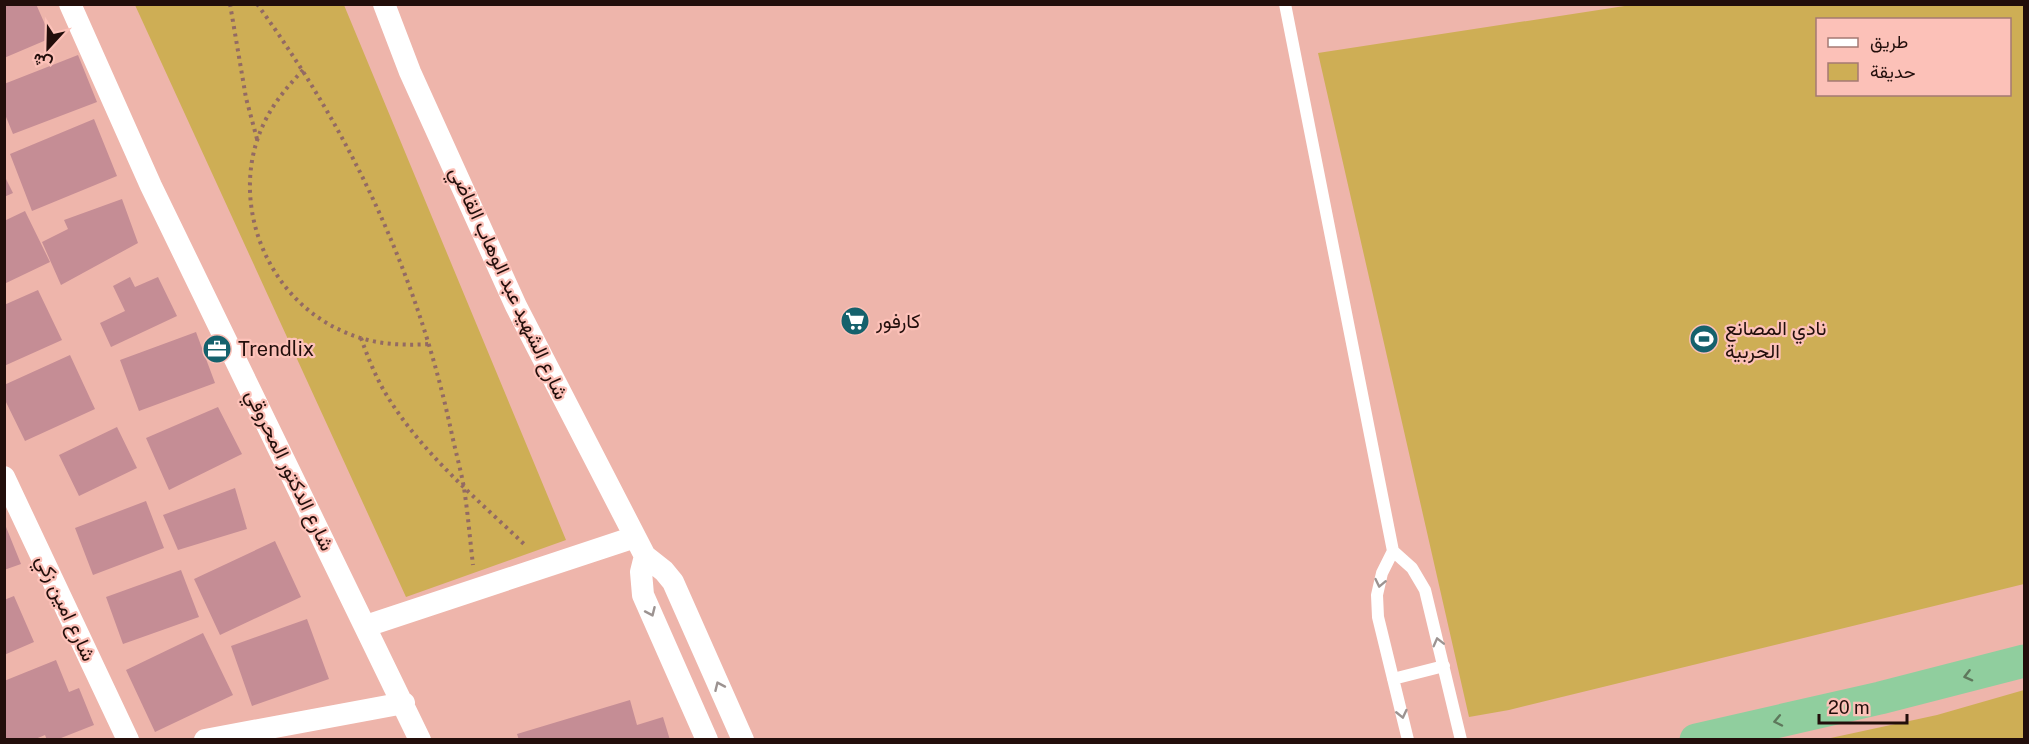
<svg xmlns="http://www.w3.org/2000/svg" width="2029" height="744" viewBox="0 0 2029 744" font-family="'Public Sans',Vazirmatn,sans-serif">
<rect width="100%" height="100%" fill="#eeb5ab"/>
<path fill="#ceae55" fill-rule="evenodd" d="M135 5H344L566 540 406 597Z
M1631 5H2024V584L1509 710 1469 717 1318 53ZM1818 20H2010V94H1818Z
M2024 690V739H1826L1937 715Z"/>
<path fill="#c58d95" d="M4 4H36L51 38 4 58Z
M78 55 97 102 13 134 4 112V84Z
M94 119 117 176 32 211 10 154Z
M4 175 13 193 4 197Z
M122 199 138 243 61 285 42 242 68 229 64 220Z
M25 211 50 262 4 284V221Z
M130 277 135 287 158 277 177 316 111 347 100 323 125 311 113 286Z
M38 290 62 340 4 366V305Z
M196 332 215 383 139 411 120 360Z
M70 355 95 409 25 441 4 398V385Z
M218 407 242 454 169 490 146 438Z
M117 427 137 468 79 496 59 455Z
M235 488 247 529 178 550 163 515Z
M146 501 164 548 93 575 75 528Z
M4 522 21 564 4 570Z
M275 541 301 597 220 635 194 579Z
M181 570 199 617 123 644 106 597Z
M14 596 34 642 4 655V600Z
M307 619 329 679 252 706 231 646Z
M203 633 233 695 155 732 126 670Z
M56 660 69 692 79 688 94 725 56 740H47L45 735 33 740H7L4 733V681Z
M630 700 637 725 663 717 670 740H519L517 734Z"/>
<g fill="none" stroke-linecap="round" stroke-linejoin="round">
<path stroke="#936a63" stroke-width="4" stroke-dasharray="3 4.5" stroke-linecap="butt" d="M230 4 246 98 257 139
M257 4C352 134 419 278 452 435 456 453 461 471 464 488 468 514 470 540 473 565
M303 70C288 86 275 101 265 121 227 197 264 295 340 330 369 344 398 346 429 344
M361 338C367 355 374 373 383 389 418 450 475 497 525 545"/>
<path stroke="#fff" stroke-width="12" d="M1285 4 1393 551 1382 573 1377 595 1378 617 1408 740
M1393 551 1412 568 1425 590 1461 740
M1393 679 1444 666"/>
<path stroke="#fff" stroke-width="22" d="M70 4 151 186 420 740
M384 4 410 72 516 306 645 556 664 571 673 582 743 740
M4 477 128 740
M645 556 641 572 643 595 707 740
M366 626 635 537
M205 740 404 703"/>
<path stroke="#90ce9e" stroke-width="33" d="M1696 740 1880 698 2024 661"/>
</g>
<defs><path id="oneway-chevron" d="M-2-3.5L2.5 0L-2 3.5" fill="none" stroke-width="1.6" stroke-linecap="round" stroke-linejoin="round" transform="scale(1.5)"/></defs>
<g stroke="#9c9391">
<use href="#oneway-chevron" transform="translate(1380 583) rotate(102)"/>
<use href="#oneway-chevron" transform="translate(651 612) rotate(66)"/>
<use href="#oneway-chevron" transform="translate(1438 642) rotate(-104)"/>
<use href="#oneway-chevron" transform="translate(719 686) rotate(-114)"/>
<use href="#oneway-chevron" transform="translate(1402 714) rotate(77)"/>
</g>
<g stroke="#5e785c">
<use href="#oneway-chevron" transform="translate(1968 676) rotate(166)"/>
<use href="#oneway-chevron" transform="translate(1778 721) rotate(168)"/>
</g>
<defs>
<g id="supermarket-disc" transform="scale(1.5)"><circle r="9.5" fill="#15616c" stroke="#fcc1b8"/><path d="M-6-5.5h2.5l.6 2H6L4.5 2H-2.5L-4.4-4H-6ZM-1.5 3.2a1.3 1.3 0 1 0 .1 0ZM3 3.2a1.3 1.3 0 1 0 .1 0Z" fill="#fff"/></g>
<g id="stadium-disc" transform="scale(1.5)"><circle r="9.5" fill="#15616c" stroke="#fcc1b8"/><path d="M0-5a6.5 5 0 1 0 0 10a6.5 5 0 1 0 0-10ZM-3.5-1.8h7v3.6h-7Z" fill="#fff"/></g>
<g id="office-disc" transform="scale(1.5)"><circle r="9.5" fill="#15616c" stroke="#fcc1b8"/><path d="M-6-3h4V-5.5h4V-3h4V5H-6ZM-1-4.5V-3h2v-1.5ZM-6 0V1H6V0Z" fill="#fff"/></g>
</defs>
<g fill-rule="evenodd">
<use href="#supermarket-disc" x="855" y="321"/>
<use href="#stadium-disc" x="1704" y="339"/>
<use href="#office-disc" x="217" y="349"/>
</g>
<g text-anchor="middle" dominant-baseline="central" stroke-width="4.5" stroke-linejoin="round" paint-order="stroke">
<g font-size="20" fill="#220e0b" stroke="#fcc1b8">
<text transform="translate(509 283) rotate(65)">شارع الشهيد عبد الوهاب القاضي</text>
<text transform="translate(290 470) rotate(64)">شارع الدكتور المحروقي</text>
<text transform="translate(66 608) rotate(65)">شارع امين زكي</text>
</g>
<g font-size="20" fill="#220e0b" stroke="#fcc1b8" text-anchor="start">
<text x="876" y="321">كارفور</text>
<text x="1725" y="328">نادي المصانع<tspan x="1725" dy="23">الحربية</tspan></text>
<text x="238" y="349">Trendlix</text>
</g>
</g>
<rect width="2029" height="744" fill="none" stroke="#220e0b" stroke-width="12"/>
<rect x="1816" y="18" width="195" height="78" fill="#fcc1b8" stroke="#a57973" stroke-width="1.5"/>
<rect x="1828" y="38" width="30" height="9" fill="#ffffff" stroke="#a57973" stroke-width="1.5"/>
<text x="1870" y="48" font-size="18" fill="#220e0b">طريق</text>
<rect x="1828" y="63" width="30" height="18" fill="#ceae55" stroke="#a57973" stroke-width="1.5"/>
<text x="1870" y="78" font-size="18" fill="#220e0b">حديقة</text>
<g transform="translate(48 48) rotate(202)" stroke="#fcc1b8" stroke-width="4.5" paint-order="stroke">
<path d="M0-4.5L10 22L0 15L-10 22Z" fill="#220e0b"/>
<text y="-9" font-size="16" font-weight="bold" text-anchor="middle" fill="#220e0b">ش</text>
</g>
<path d="M1819 714v9h88v-9" fill="none" stroke="#220e0b" stroke-width="3"/>
<text x="1828" y="714" font-size="18" fill="#220e0b" stroke="#fcc1b8" stroke-width="4.5" paint-order="stroke">20 m</text>
</svg>
